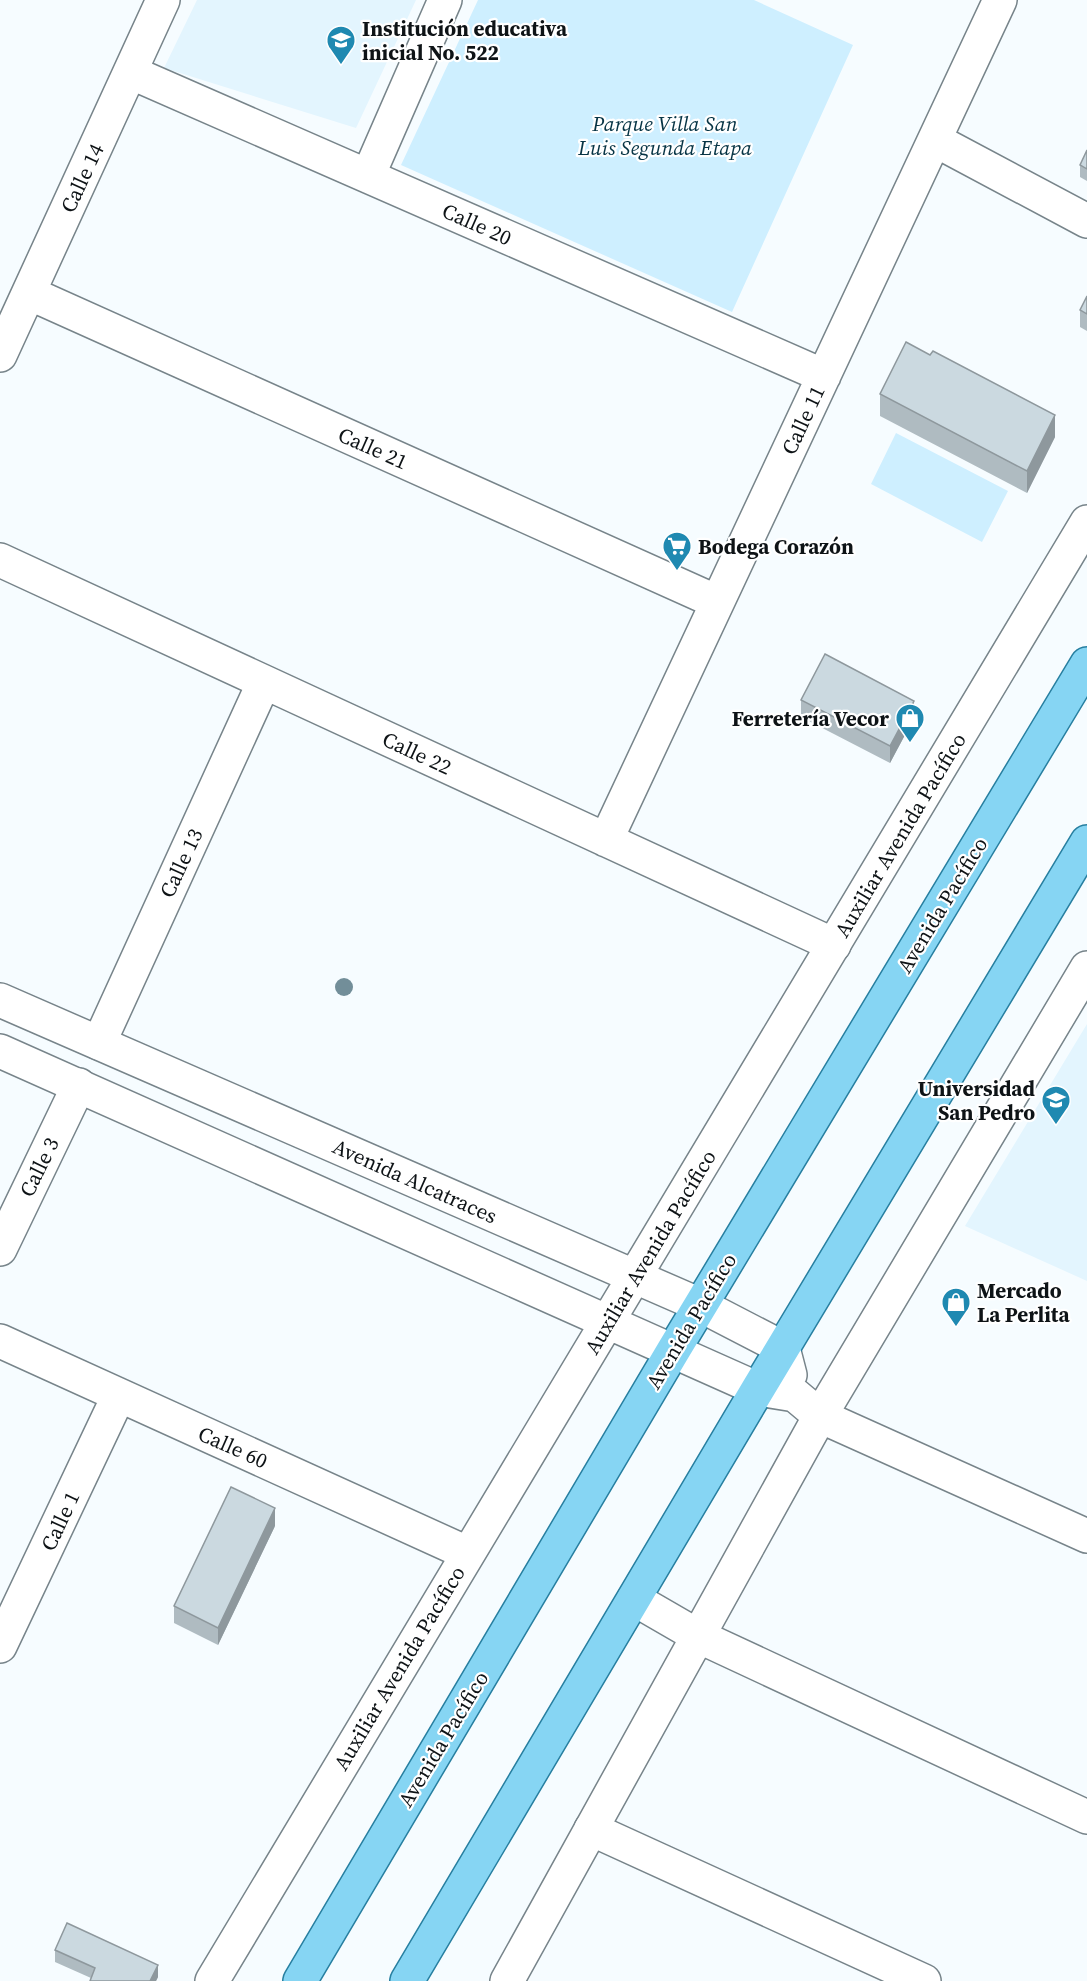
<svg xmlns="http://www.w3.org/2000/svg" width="1087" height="1981" viewBox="0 0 1087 1981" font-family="'Source Serif 4',serif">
<rect width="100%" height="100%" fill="#f6fcff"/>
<path fill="#e3f5fe" d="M197 0H416L356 128 164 68Z
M1087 1024V1281L965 1226Z"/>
<path fill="#ceefff" d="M478 0H754L853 45 732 312 401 165Z
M896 433 1008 491 982 542 871 484Z"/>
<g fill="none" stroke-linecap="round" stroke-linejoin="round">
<g stroke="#77848a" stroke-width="36">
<path id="street" d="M130 72 824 376
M935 140 1087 221
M368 176 445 0
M29 293 717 602
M0 355 163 0
M0 560 834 945
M606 840 1000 0
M99 1043 264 682
M0 1249 79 1085
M0 1341 467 1553
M634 1599 698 1636 1087 1817
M0 1646 119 1395
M591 1829 924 1981"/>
</g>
<g stroke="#77848a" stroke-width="36">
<path id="secondary" d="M0 1000 700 1305 783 1348 790 1375
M0 1051 758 1389 795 1395 820 1416 1087 1536
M212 1981 1087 522
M507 1981 820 1416 1087 968"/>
</g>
<g stroke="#277fa0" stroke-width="36">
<path id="primary" d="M300 1981 673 1351 1087 664
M407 1981 758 1389 1087 842"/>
</g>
<use href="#street" stroke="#fff" stroke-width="33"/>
<use href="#secondary" stroke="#fff" stroke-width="33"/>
<use href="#primary" stroke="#86d5f3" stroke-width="33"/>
</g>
<circle fill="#728e99" cx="344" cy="987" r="9"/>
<path fill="#afbbc1" d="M1087 150V181L1080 177V165Z
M1087 296V331L1080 327V310Z
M880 394 1055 437 1027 493 880 416Z
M801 700 914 718 890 763 801 717Z
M275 1526 218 1645 174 1623V1606Z
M55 1950 158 1977 156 1981H90L91 1978 55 1962Z"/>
<path fill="#8e989d" d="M1055 415V437L1027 493V471Z
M914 701V718L890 763V746Z
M275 1508V1526L218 1645V1628Z
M158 1965V1977L156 1981H150Z"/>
<path fill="#cbd9e0" stroke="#8e989d" stroke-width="1.5" d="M1087 150V169L1080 165Z
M1087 296V314L1080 310Z
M906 342 930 355 933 351 1055 415 1027 471 880 394Z
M825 654 914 701 890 746 801 700Z
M231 1487 275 1508 218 1628 174 1606Z
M67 1923 158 1965 150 1981H90L95 1968 55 1950Z"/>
<defs>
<g id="school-pin" transform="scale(1.5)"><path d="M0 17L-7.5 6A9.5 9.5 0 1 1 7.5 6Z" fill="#1f89b1" stroke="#fff"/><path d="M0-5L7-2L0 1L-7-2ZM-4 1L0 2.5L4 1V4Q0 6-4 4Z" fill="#fff"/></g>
<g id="supermarket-pin" transform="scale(1.5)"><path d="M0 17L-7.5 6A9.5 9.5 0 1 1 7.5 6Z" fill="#1f89b1" stroke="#fff"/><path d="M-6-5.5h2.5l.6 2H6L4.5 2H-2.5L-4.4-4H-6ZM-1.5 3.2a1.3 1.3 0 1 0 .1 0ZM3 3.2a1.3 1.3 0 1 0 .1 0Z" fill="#fff"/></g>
<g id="shop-pin" transform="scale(1.5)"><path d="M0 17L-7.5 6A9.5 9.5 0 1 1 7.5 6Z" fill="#1f89b1" stroke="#fff"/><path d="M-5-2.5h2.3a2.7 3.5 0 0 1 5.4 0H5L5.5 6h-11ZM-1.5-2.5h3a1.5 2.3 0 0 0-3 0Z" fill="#fff"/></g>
<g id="university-pin" transform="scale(1.5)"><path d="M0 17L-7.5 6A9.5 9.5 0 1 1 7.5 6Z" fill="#1f89b1" stroke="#fff"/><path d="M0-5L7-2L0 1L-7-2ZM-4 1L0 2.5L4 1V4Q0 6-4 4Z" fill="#fff"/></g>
</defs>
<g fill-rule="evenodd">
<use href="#school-pin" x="341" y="40"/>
<use href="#supermarket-pin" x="677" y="546"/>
<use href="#shop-pin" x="910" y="718"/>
<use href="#university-pin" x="1056" y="1100"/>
<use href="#shop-pin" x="956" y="1302"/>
</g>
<g text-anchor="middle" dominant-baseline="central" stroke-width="4.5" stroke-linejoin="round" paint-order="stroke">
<g font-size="21" font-weight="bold" fill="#0e1316" stroke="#fff" text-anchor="start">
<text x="362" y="28">Institución educativa<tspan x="362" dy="24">inicial No. 522</tspan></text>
<text x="698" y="546">Bodega Corazón</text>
<text x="889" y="718" text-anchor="end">Ferretería Vecor</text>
<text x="1035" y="1088" text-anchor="end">Universidad<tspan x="1035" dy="24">San Pedro</tspan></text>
<text x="977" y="1290">Mercado<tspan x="977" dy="24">La Perlita</tspan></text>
</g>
<g font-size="21" font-style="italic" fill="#063445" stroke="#fff">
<text x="665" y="123">Parque Villa San<tspan x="665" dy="24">Luis Segunda Etapa</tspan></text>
</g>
<g font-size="21" fill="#0e1316" stroke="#fff">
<text transform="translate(82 178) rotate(-65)">Calle 14</text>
<text transform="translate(477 224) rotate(24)">Calle 20</text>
<text transform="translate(803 420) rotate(-65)">Calle 11</text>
<text transform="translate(373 448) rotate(24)">Calle 21</text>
<text transform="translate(417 753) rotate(25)">Calle 22</text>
<text transform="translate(900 835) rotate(-59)">Auxiliar Avenida Pacífico</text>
<text transform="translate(181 863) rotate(-65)">Calle 13</text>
<text transform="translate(942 905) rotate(-59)">Avenida Pacífico</text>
<text transform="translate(39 1167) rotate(-64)">Calle 3</text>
<text transform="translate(415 1181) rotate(24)">Avenida Alcatraces</text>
<text transform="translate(650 1252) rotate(-59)">Auxiliar Avenida Pacífico</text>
<text transform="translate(691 1321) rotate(-59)">Avenida Pacífico</text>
<text transform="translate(233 1447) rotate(24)">Calle 60</text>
<text transform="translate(60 1521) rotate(-65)">Calle 1</text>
<text transform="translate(399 1668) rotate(-59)">Auxiliar Avenida Pacífico</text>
<text transform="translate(443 1739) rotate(-59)">Avenida Pacífico</text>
</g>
</g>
</svg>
